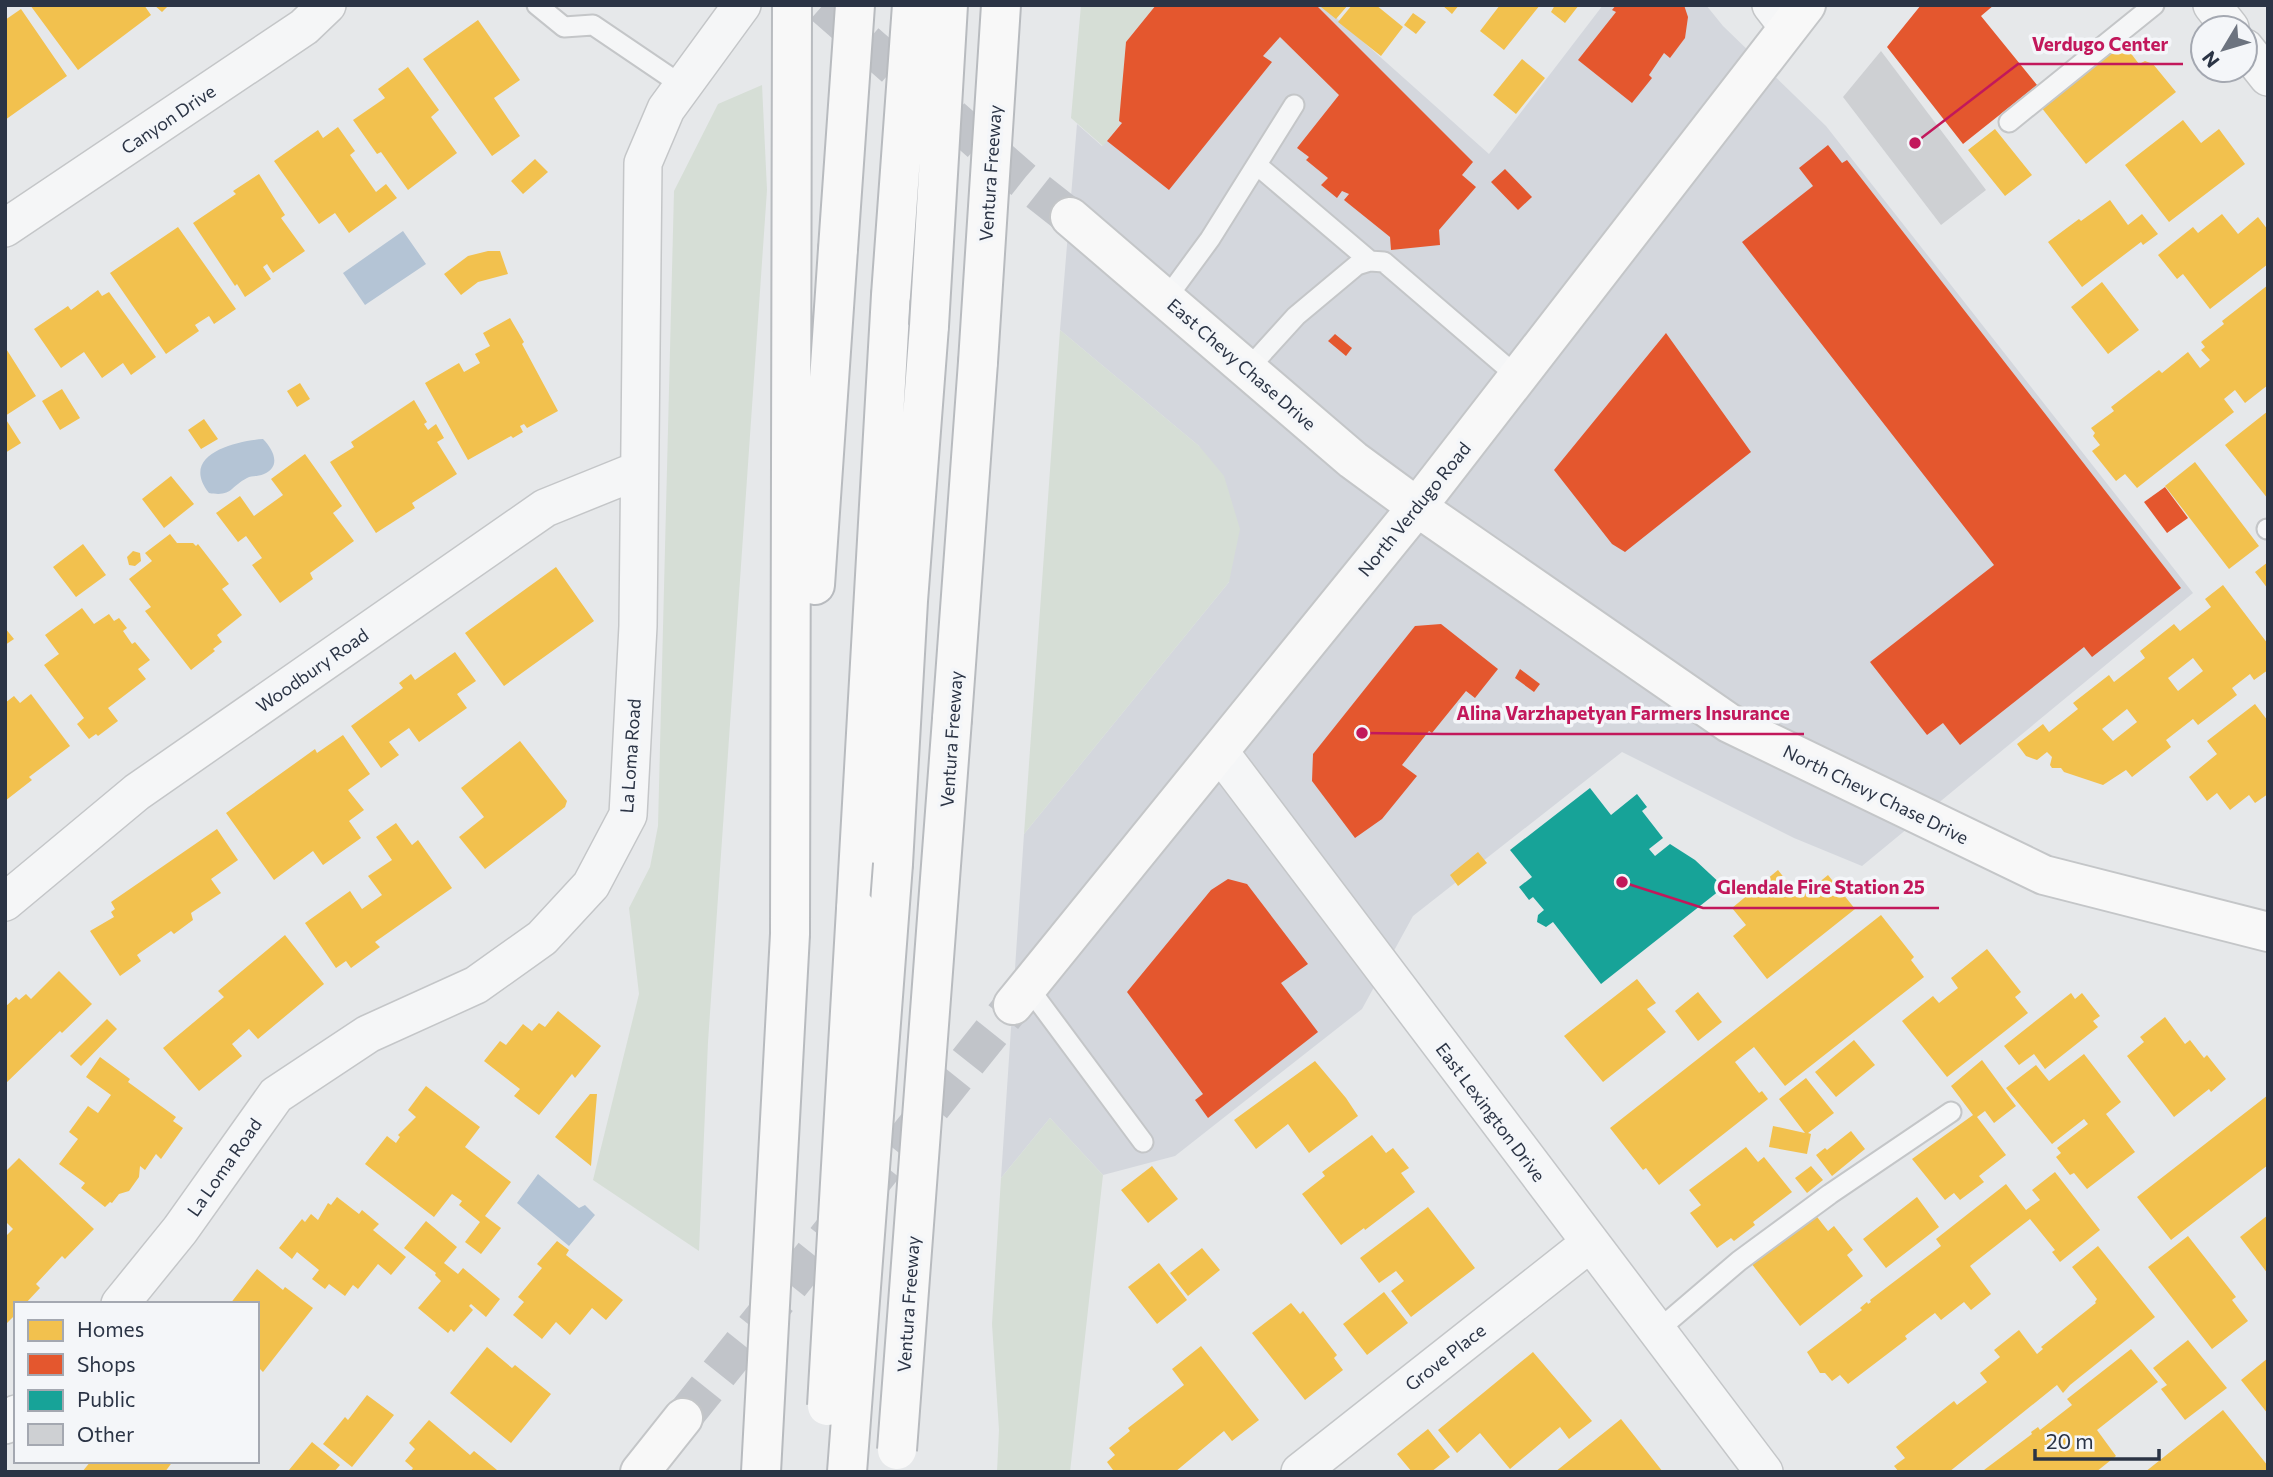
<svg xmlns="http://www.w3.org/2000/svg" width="2273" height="1477" viewBox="0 0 2273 1477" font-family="Commissioner,sans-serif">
<rect width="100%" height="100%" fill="#e6e8ea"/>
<path fill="#d4d7dd" d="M1156 5H1322L1489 154 1603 5H1706L1723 26 1826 126 2193 593 1862 866 1794 838 1622 752 1413 916 1362 1009 1175 1156 1103 1175 1050 1118 1001 1178 1024 834 1229 582 1199 446 1060 330 1077 124 1102 146 1119 126 1126 42Z"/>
<path fill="#d6ded6" d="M1081 5H1156L1126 42 1119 126 1103 146 1071 118Z
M762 85 767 190 708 1042 699 1251 593 1180 639 994 629 908 650 867 658 826 674 191 718 104Z
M1060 330 1199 446 1224 476 1240 529 1229 582 1024 834Z
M1050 1118 1103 1175 1070 1472H997L999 1430 992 1324 1001 1178Z"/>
<path fill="#b4c4d5" d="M403 231 426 264 365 305 343 273Z
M263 439C273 449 282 466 264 474 258 477 252 475 247 478 230 487 232 497 209 493 179 455 234 441 263 439Z
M538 1174 579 1208 585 1205 595 1215 569 1246 517 1203Z"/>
<path fill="#f2c14e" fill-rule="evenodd" d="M30 5H144L151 15 78 70Z
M154 5H169L162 12Z
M1322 5H1348L1336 19 1321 7Z
M1352 5H1376L1403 27 1381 56 1338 22Z
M1442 5H1459L1452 14Z
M1500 5H1540L1504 50 1480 31Z
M1555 5H1579L1565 23 1551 12Z
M21 9 67 76 5 120V20Z
M1413 13 1426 22 1416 34 1404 25Z
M478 20 520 80 494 98 520 136 492 156 423 59Z
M2123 43 2139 64 2145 61 2153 64 2176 92 2086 164 2041 107Z
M1522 59 1545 78 1516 114 1493 95Z
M408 67 439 110 431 117 457 153 408 190 381 152 377 154 353 120 385 98 378 89Z
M2183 120 2201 143 2219 129 2245 164 2169 222 2125 165Z
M338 127 355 151 350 155 376 192 386 184 397 198 349 233 335 213 319 224 274 161 318 130 323 138Z
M1995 129 2032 175 2005 196 1968 150Z
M535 159 548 172 523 194 511 181Z
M259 174 285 215 281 218 305 251 273 273 267 264 263 267 271 279 245 297 237 284 235 286 193 223 236 194 233 191Z
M2110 200 2128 225 2142 214 2158 234 2143 245 2141 242 2082 287 2048 242 2079 219 2081 221Z
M2222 214 2238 234 2258 217 2268 230V264L2210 309 2183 274 2177 279 2158 255 2193 227 2198 233Z
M178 227 236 309 214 324 209 316 195 325 199 331 166 354 110 273Z
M488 251H500L508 274 478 282 461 295 444 274 468 256Z
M2102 282 2139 330 2108 354 2071 307Z
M2268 285V385L2245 403 2235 390 2224 399 2234 412 2137 488 2125 474 2116 481 2092 451 2100 445 2093 436 2095 433 2091 428 2114 411 2111 407 2159 370 2162 373 2188 352 2200 368 2210 360 2201 350 2205 347 2201 342 2224 324 2222 321Z
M98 290 102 296 109 292 156 357 131 375 123 363 102 378 84 352 61 368 34 329 68 306 71 310Z
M510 318 524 342 522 344 558 411 527 428 524 424 520 426 523 432 513 438 511 436 468 460 425 383 459 363 464 372 480 363 475 354 490 346 483 333Z
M5 347 36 396 5 416Z
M300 383 310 399 297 407 287 391Z
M62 389 80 418 60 430 42 401Z
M414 400 427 422 424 424 428 430 436 424 444 438 437 442 457 474 412 503 415 508 376 533 330 462 354 447 351 442Z
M2268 411V499L2225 445Z
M5 418 21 443 5 453Z
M204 419 218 439 201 449 188 430Z
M305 454 342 506 333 513 354 541 310 573 313 579 280 603 252 565 262 558 246 536 238 542 216 513 240 496 254 516 283 495 271 479Z
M2195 462 2259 546 2229 569 2165 486Z
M171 476 194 504 164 528 142 499Z
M170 534 177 543H193L196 546 198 544 229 584 222 589 242 615 217 635 222 642 213 649 215 651 191 670 145 611 151 607 129 579 152 561 145 553Z
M83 544 106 575 76 597 53 567Z
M133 551 140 553 141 561 135 566 129 565 127 557Z
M2268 562V589L2255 572Z
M556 567 594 621 504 686 465 633Z
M2223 585 2268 644V670L2254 680 2250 674 2232 688 2237 695 2198 725 2193 719 2166 740 2171 747 2132 777 2126 770 2103 785 2064 772 2061 768H2052L2050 765 2052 757 2047 752 2037 760 2026 756 2017 744 2043 724 2049 732 2078 709 2073 703 2109 675 2114 682 2145 658 2140 651 2174 624 2180 631 2211 607 2205 599ZM2193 658 2203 671 2178 691 2168 678ZM2127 709 2137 722 2113 741 2102 729Z
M82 608 94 624 109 614 114 621 119 618 127 628 123 631 132 644 135 642 150 660 138 669 146 679 108 708 118 721 98 736 96 734 89 739 77 724 84 718 44 665 59 654 45 635Z
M5 628 14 639 5 645Z
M455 652 476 681 457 694 467 708 419 742 409 728 389 742 399 755 381 768 351 726 403 688 399 683 411 674 415 680Z
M31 694 70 746 29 777 32 780 5 801V703L14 696 20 703Z
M2255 704 2268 721V794L2255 803 2249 795 2230 810 2217 793 2207 801 2189 777 2217 754 2207 741Z
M343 735 370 774 348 790 364 810 349 821 361 838 323 865 313 851 274 880 226 813 315 749 317 753Z
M520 741 567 801 565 807 485 869 459 837 484 817 461 788Z
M396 823 412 845 418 840 452 888 375 942 380 947 351 968 346 961 336 968 305 923 350 891 362 909 382 895 368 876 392 860 376 837Z
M217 829 238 860 211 879 221 893 191 913 193 920 174 934 171 931 137 955 141 961 120 976 90 931 114 917 111 912 115 909 111 902Z
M1478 852 1487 863 1458 886 1450 875Z
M1778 870 1800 898 1828 875 1855 909 1767 979 1733 936 1746 925 1732 908Z
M1881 915 1914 957 1911 960 1924 977 1785 1086 1754 1047 1735 1062 1759 1093 1762 1091 1768 1099 1659 1185 1646 1168 1643 1170 1610 1128Z
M285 935 324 984 258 1039 249 1029 232 1044 242 1056 199 1091 163 1048 224 997 218 991Z
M1987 949 2021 992 2015 997 2028 1013 1947 1077 1902 1021 1933 996 1939 1003 1958 988 1951 978Z
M59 971 92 1004 62 1033 60 1031 5 1084V1007L16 997 19 1000 26 994 31 999Z
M1637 979 1656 1003 1647 1009 1666 1032 1603 1082 1564 1036Z
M1698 992 1722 1022 1698 1041 1675 1011Z
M2071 993 2075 999 2082 993 2100 1016 2093 1021 2098 1027 2045 1069 2034 1054 2019 1065 2004 1046Z
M558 1011 601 1046 575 1078 572 1074 539 1115 514 1096 520 1089 484 1061 500 1041 506 1045 523 1024 532 1031 539 1023 545 1027Z
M2165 1017 2185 1044 2190 1040 2204 1058 2207 1055 2226 1079 2211 1092 2209 1089 2174 1117 2127 1056 2144 1042 2140 1037Z
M107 1019 117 1029 81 1066 70 1056Z
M1854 1040 1875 1065 1836 1097 1815 1072Z
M2084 1054 2121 1102 2106 1114 2135 1152 2087 1189 2074 1173 2070 1175 2056 1157 2061 1153 2057 1148 2088 1124 2084 1119 2052 1144 2006 1088 2036 1065 2049 1081Z
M100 1057 130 1079 128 1082 176 1117 173 1121 183 1128 161 1159 156 1154 145 1170 140 1166 139 1177 129 1191 119 1194 112 1203 110 1202 105 1207 81 1188 85 1183 59 1164 78 1139 69 1132 88 1106 98 1113 111 1095 86 1077Z
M1982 1060 2016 1106 1994 1123 1985 1111 1977 1117 2006 1155 1979 1176 1984 1182 1960 1200 1954 1193 1945 1200 1912 1159 1973 1115 1951 1086Z
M1315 1061 1346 1098 1358 1116 1309 1153 1288 1124 1256 1149 1234 1120Z
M1806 1078 1834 1113 1808 1133 1811 1134 1807 1154 1769 1147 1773 1126 1805 1133 1779 1099Z
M426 1086 480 1127 465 1147 511 1182 485 1216 501 1228 481 1254 465 1242 480 1222 459 1205 462 1201 452 1194 434 1217 365 1164 387 1136 396 1143 400 1137 398 1135 416 1117 408 1110Z
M590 1094H597L591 1166 555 1137Z
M2268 1095V1165L2171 1240 2137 1197Z
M1851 1131 1865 1149 1832 1176 1816 1155 1825 1148 1827 1150Z
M1372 1135 1386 1153 1393 1148 1409 1168 1401 1173 1415 1192 1365 1230 1364 1228 1341 1245 1302 1194 1325 1176 1322 1172Z
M1746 1147 1758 1162 1764 1157 1792 1192 1753 1222 1755 1225 1734 1241 1731 1238 1717 1248 1690 1213 1701 1205 1689 1190Z
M19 1158 94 1229 65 1259 62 1256 36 1284 40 1288 25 1304H16V1314L5 1325V1237L13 1229 5 1221V1172Z
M1152 1166 1178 1199 1148 1223 1121 1190Z
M1811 1166 1823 1180 1807 1193 1795 1178Z
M2055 1172 2100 1230 2060 1262 2052 1252 2055 1250 2030 1219 1970 1266 1991 1294 1971 1310 1964 1302 1941 1320 1935 1313 1905 1336 1907 1339 1848 1384 1840 1375 1832 1381 1825 1373H1820L1807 1352 1862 1310 1860 1308 1867 1302 1868 1304 1871 1302 1870 1300 1941 1246 1936 1239 2006 1184 2026 1210 2040 1200 2032 1190Z
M337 1197 359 1214 362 1210 379 1224 373 1230 406 1257 391 1275 378 1264 358 1289 353 1285 345 1296 329 1284 325 1289 312 1279 319 1270 297 1252 292 1259 279 1248 302 1219 305 1222 311 1214 318 1220 328 1203 331 1205Z
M1917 1197 1939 1227 1886 1268 1863 1239Z
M1428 1207 1475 1268 1411 1317 1391 1291 1404 1281 1396 1271 1379 1283 1360 1258Z
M1814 1213 1828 1231 1834 1226 1853 1250 1847 1255 1863 1276 1800 1326 1751 1263Z
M2268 1215V1274L2240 1237Z
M426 1221 457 1247 444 1263 458 1274 463 1268 500 1299 486 1317 471 1304 469 1306 473 1310 454 1332 451 1329 448 1333 418 1308 441 1281 435 1275 436 1273 404 1248Z
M2188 1236 2236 1297 2232 1300 2248 1321 2212 1349 2148 1267Z
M557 1241 569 1250 566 1255 623 1300 606 1320 592 1308 570 1335 556 1322 542 1339 513 1315 524 1302 518 1297 542 1268 537 1264Z
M2098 1246 2155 1317 2070 1385 2063 1393 2057 1385 1949 1472H1899L1894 1466 1905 1458 1896 1447 1954 1401 1957 1405 1987 1382 1980 1373 2000 1357 1994 1350 2019 1330 2037 1354 2043 1349 2041 1347 2096 1303 2095 1302 2097 1299 2072 1267Z
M1202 1248 1220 1270 1188 1296 1170 1273Z
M1159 1263 1187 1300 1157 1324 1128 1287Z
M257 1269 283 1290 285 1287 313 1308 263 1372 257 1366V1304H230Z
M1384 1292 1408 1323 1367 1355 1343 1324Z
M1291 1303 1300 1314 1303 1311 1337 1355 1334 1358 1343 1370 1305 1400 1252 1333Z
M2188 1340 2227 1388 2185 1420 2161 1389 2167 1385 2153 1368Z
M1201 1346 1259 1420 1232 1441 1224 1431 1175 1472H1111L1113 1470 1107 1462 1115 1455 1109 1448 1130 1431 1128 1428 1184 1385 1172 1369Z
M487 1347 512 1368 515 1365 551 1394 511 1443 450 1393Z
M2131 1349 2158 1382 2097 1430 2116 1456 2096 1472H1985L1984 1470 2032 1434 2031 1432 2038 1427 2040 1430 2072 1405 2067 1399Z
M1533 1352 1592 1421 1569 1439 1560 1427 1510 1469 1480 1433 1457 1453 1438 1430Z
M2268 1358V1414L2241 1380Z
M367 1395 394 1415 352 1467 323 1444 345 1417 348 1420Z
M2223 1410 2268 1466V1472H2145Z
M1621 1419 1663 1472H1555Z
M429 1420 470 1455 474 1451 497 1470 495 1472H410L413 1468 405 1461 415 1449 409 1443Z
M1428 1429 1450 1457 1431 1472H1412L1397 1454Z
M312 1442 340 1465 334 1472H291L289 1470Z
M91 1461H173L165 1472H82Z"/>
<path fill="#e4572e" d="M1156 5H1316L1473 162 1462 175 1476 187 1439 230 1440 245 1391 250 1390 237 1344 200 1349 194 1342 191 1337 198 1321 185 1328 178 1306 160 1309 157 1297 148 1339 95 1280 37 1263 56 1272 62 1169 190 1107 141 1122 123 1119 121 1126 42Z
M1616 5H1684L1688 17 1685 38 1670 58 1664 53 1649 75 1652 78 1632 103 1578 60 1616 12 1612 10Z
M1921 5H1994L1981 16 2037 85 1963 144 1887 47Z
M1828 145 1842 163 1847 160 2181 588 2092 657 2084 647 1960 745 1943 723 1927 735 1870 662 1994 565 1742 242 1813 186 1799 168Z
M1505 169 1532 197 1518 210 1491 182Z
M1666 333 1751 452 1625 552 1612 544 1554 470Z
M1335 334 1352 348 1346 356 1328 341Z
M2165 487 2188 518 2167 533 2144 502Z
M1441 624 1498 669 1475 698 1466 691 1432 733 1429 731 1402 765 1417 776 1382 819 1355 838 1312 781 1313 754 1415 626Z
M1520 669 1540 684 1534 692 1515 678Z
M1228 879 1247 884 1308 964 1281 983 1318 1032 1208 1118 1195 1100 1203 1094 1127 992 1211 890Z"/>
<path fill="#17a398" d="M1590 788 1611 815 1637 794 1647 807 1642 811 1663 838 1649 849 1655 856 1670 844 1695 860 1724 887 1601 984 1553 922 1546 927 1537 922 1538 915 1544 910 1533 897 1529 900 1519 887 1532 877 1510 850Z"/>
<path fill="#ced0d3" d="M1881 51 1986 190 1941 225 1843 97Z"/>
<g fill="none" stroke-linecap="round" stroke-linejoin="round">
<path stroke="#c1c4c9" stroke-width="38" stroke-dasharray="38 19" stroke-linecap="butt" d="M823 5 1023 180 1070 217
M683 1418 1013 1005"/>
<g stroke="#c4c6c8" stroke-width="23">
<path id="lane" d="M537 5 564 27 593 25 683 86
M2009 122 2154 5
M1257 165 1370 261
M1166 299 1210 239 1294 105
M1248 369 1296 316 1357 265 1370 261 1384 262 1518 377
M2267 529H2268
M1028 987 1143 1142
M1657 1331 1739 1261 1830 1194 1951 1112"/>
</g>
<g stroke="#c4c6c8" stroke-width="40">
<path id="street" d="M1771 5 1788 27
M2212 5 2230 28
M2245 48 2268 77
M5 228 304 27 327 5
M1219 751 1764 1472
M5 902 137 792 545 508 639 470
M120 1304 180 1230 276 1095 368 1034 476 985 542 938 591 885 628 815 638 626 643 163 666 109 742 5
M5 1425 16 1414
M1300 1472 1590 1243"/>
</g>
<g stroke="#c4c6c8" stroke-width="42">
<path id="secondary" d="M1070 217 1353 460 1417 507 1729 723 2044 875 2268 932
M1013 1005 1417 507 1806 5
M640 1472 683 1418"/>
</g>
<g stroke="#b8bbbf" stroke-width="42">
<path id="highway" d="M815 585 838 249
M952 719 978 362
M893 864 908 601 929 326
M856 909 891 295
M790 934 792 5"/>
</g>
<use href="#lane" stroke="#f5f6f7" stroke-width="19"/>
<use href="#street" stroke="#f5f6f7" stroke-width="37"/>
<use href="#secondary" stroke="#f8f8f8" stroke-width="38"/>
<use href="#highway" stroke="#f8f8f8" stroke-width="38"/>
<g stroke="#b8bbbf" stroke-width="42" stroke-linecap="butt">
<path id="highway-bridge" d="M838 249 855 5
M891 295 912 5
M929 326 948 5
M978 362 1001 5
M827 1406 856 909
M897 1450 952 719
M761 1472 790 934
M847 1472 893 864"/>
</g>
<use href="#highway-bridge" stroke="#f8f8f8" stroke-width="38"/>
</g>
<g text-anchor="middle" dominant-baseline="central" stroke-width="7" stroke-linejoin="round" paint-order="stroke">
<g font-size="18" fill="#2b3445" stroke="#f4f6f9">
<text transform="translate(168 119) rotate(-34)">Canyon Drive</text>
<text transform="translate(990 173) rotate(-86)">Ventura Freeway</text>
<text transform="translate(1242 364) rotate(41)">East Chevy Chase Drive</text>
<text transform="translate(1414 509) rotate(-51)">North Verdugo Road</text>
<text transform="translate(312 670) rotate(-35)">Woodbury Road</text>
<text transform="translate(951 739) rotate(-86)">Ventura Freeway</text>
<text transform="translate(630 756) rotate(-86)">La Loma Road</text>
<text transform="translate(1876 794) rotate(26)">North Chevy Chase Drive</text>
<text transform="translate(1491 1112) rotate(53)">East Lexington Drive</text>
<text transform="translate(224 1167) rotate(-55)">La Loma Road</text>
<text transform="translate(908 1304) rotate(-86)">Ventura Freeway</text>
<text transform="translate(1445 1357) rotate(-38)">Grove Place</text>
</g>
</g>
<path fill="none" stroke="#c2185b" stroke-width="2.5" d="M1915 143L2018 64H2183M1362 733L1443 734H1804M1622 882L1703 908H1939"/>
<g fill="#c2185b" stroke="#f4f6f9" stroke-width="2.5">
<circle cx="1915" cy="143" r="7"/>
<circle cx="1362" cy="733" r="7"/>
<circle cx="1622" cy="882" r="7"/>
</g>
<g font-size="19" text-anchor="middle" font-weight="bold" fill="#c2185b" stroke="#f4f6f9" stroke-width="7" stroke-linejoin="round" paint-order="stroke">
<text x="2100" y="51">Verdugo Center</text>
<text x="1623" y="720">Alina Varzhapetyan Farmers Insurance</text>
<text x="1821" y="894">Glendale Fire Station 25</text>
</g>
<rect width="2273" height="1477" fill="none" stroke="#2b3445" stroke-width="14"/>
<rect x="14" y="1302" width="245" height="161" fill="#f4f6f9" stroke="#a4a8b1" stroke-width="2"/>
<rect x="28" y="1320" width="35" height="21" fill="#f2c14e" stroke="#a4a8b1" stroke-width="2"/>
<text x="77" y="1337" font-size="21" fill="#2b3445">Homes</text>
<rect x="28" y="1354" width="35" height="21" fill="#e4572e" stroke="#a4a8b1" stroke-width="2"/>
<text x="77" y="1372" font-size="21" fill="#2b3445">Shops</text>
<rect x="28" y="1390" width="35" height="21" fill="#17a398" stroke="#a4a8b1" stroke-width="2"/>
<text x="77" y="1407" font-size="21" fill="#2b3445">Public</text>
<rect x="28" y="1424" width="35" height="21" fill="#ced0d3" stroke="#a4a8b1" stroke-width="2"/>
<text x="77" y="1442" font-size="21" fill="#2b3445">Other</text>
<g transform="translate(2224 49) rotate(232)"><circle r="33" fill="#f4f6f9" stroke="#a4a8b1" stroke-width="2"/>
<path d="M0-5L12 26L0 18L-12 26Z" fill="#6c737f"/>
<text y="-10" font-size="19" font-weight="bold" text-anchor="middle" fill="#2b3445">N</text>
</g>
<path d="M2035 1449v10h124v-10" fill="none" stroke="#2b3445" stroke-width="3.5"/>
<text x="2046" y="1449" font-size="21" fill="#2b3445" stroke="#f4f6f9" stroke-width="5" paint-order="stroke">20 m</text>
</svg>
